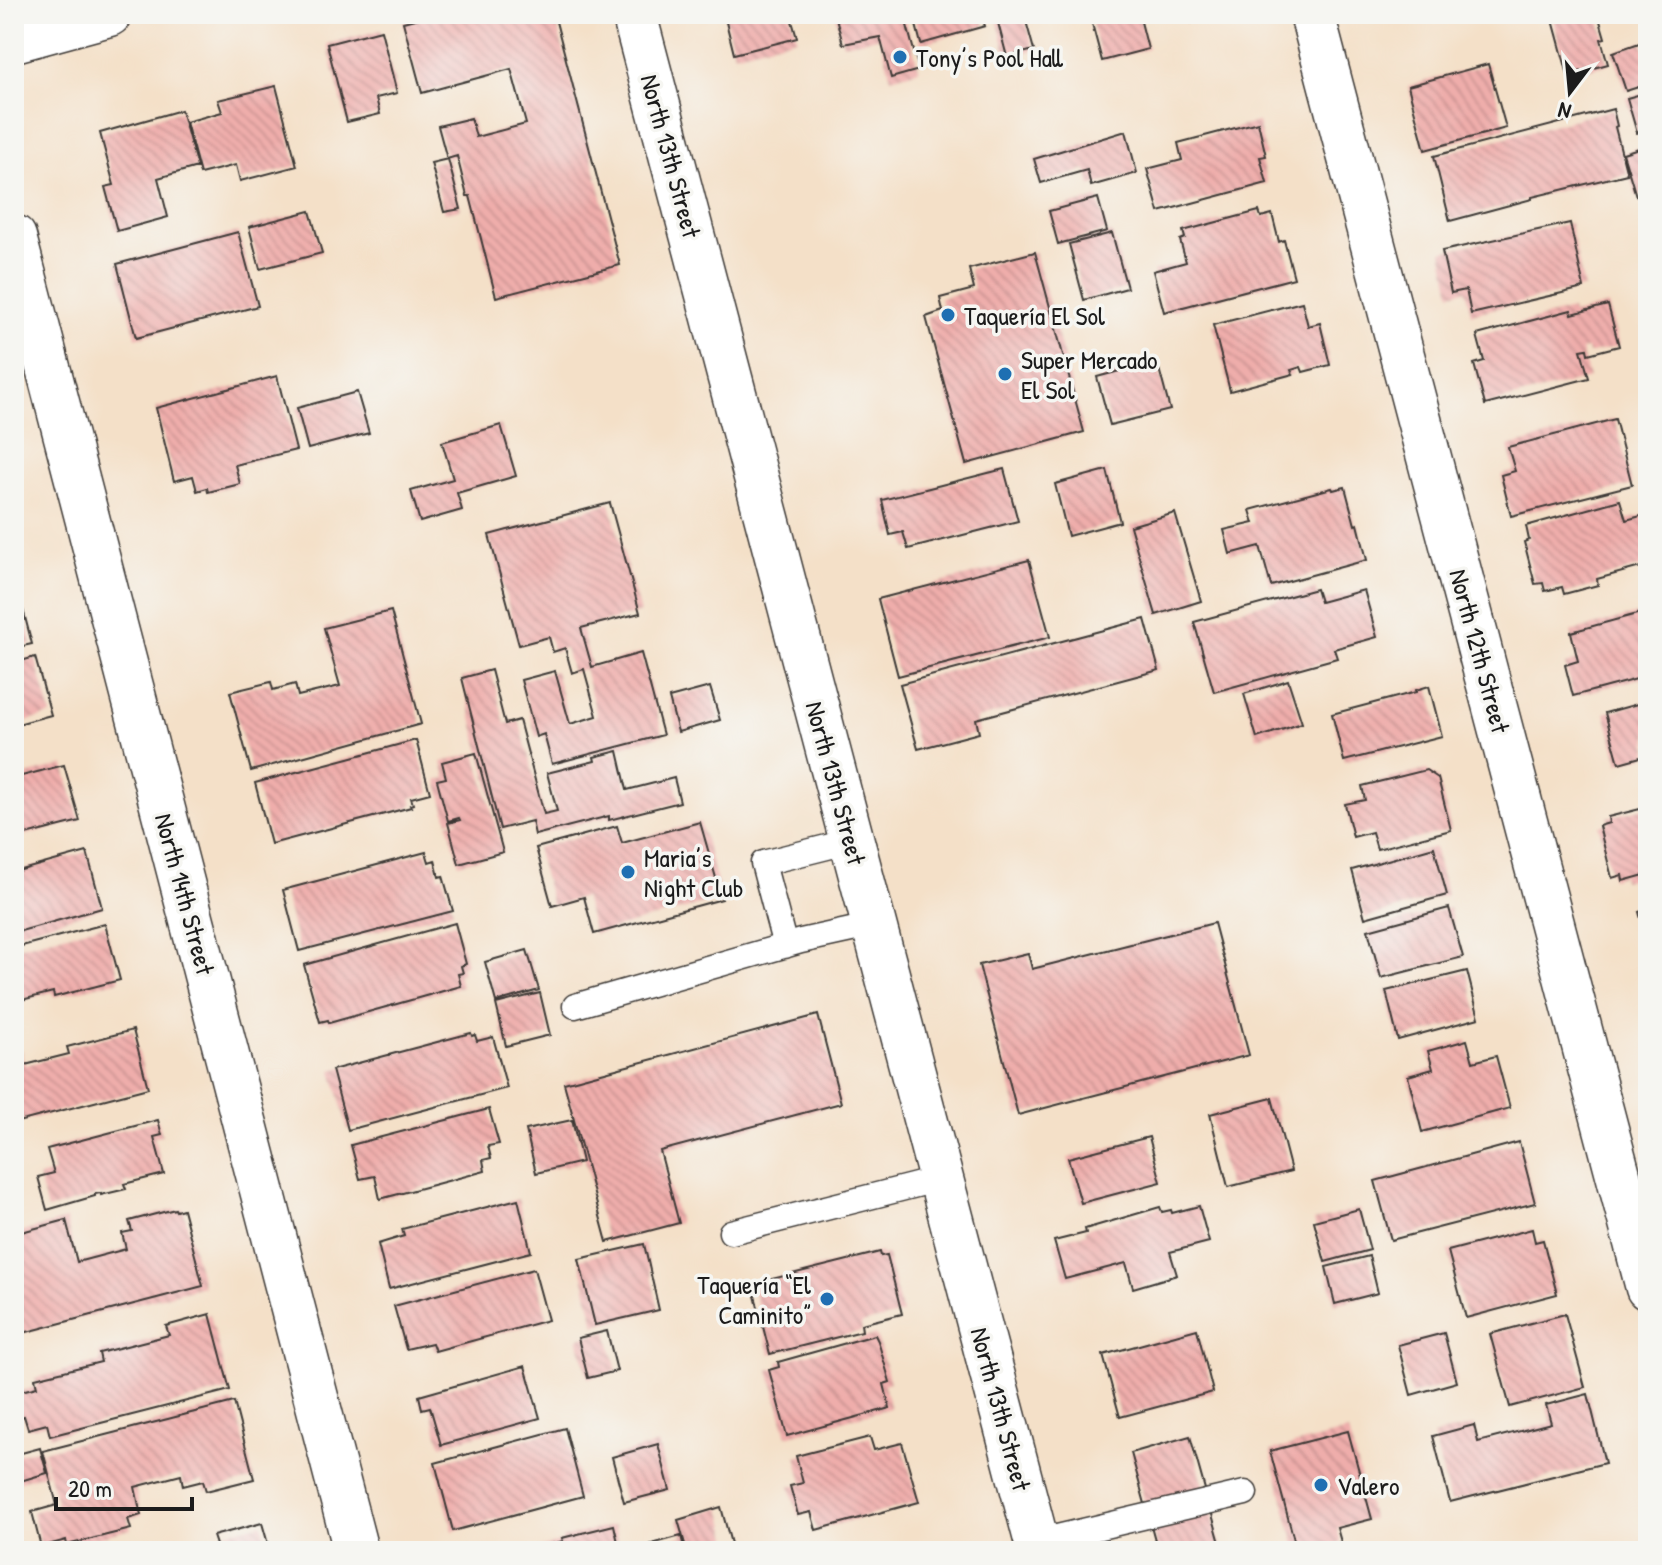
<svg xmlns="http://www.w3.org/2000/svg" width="1662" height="1565" viewBox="0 0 1662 1565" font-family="'Patrick Hand',sans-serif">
<defs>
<pattern id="building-back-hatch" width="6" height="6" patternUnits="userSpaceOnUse" patternTransform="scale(2)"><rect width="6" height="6" fill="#efadab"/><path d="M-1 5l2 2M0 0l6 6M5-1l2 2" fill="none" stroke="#cc9493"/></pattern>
</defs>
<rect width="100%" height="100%" fill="#f6f6f2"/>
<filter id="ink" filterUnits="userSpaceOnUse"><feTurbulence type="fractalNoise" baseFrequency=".0125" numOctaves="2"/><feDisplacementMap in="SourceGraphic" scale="16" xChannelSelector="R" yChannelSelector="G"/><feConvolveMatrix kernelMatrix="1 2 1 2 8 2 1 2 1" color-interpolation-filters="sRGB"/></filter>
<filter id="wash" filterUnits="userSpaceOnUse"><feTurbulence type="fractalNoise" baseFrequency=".006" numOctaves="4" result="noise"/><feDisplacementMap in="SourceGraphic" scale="32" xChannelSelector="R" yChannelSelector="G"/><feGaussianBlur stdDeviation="1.8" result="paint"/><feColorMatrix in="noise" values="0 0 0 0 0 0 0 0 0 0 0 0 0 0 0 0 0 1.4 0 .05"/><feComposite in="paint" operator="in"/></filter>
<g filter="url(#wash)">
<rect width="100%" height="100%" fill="#f4e0c8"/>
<g id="blocks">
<path fill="url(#building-back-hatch)" d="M434 14H554L620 265 496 297 470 196H467L457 156 447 159 438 126 471 118 476 137 526 124 511 69 422 93 403 22Z
M724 14H790L797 38 734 54Z
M835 14H904L919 70 891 78 880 37 843 44Z
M908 14H981L985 26 921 44 914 17 909 18Z
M1017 14H1024L1034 50 1007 57 997 19Z
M1099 14H1139L1148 49 1102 61 1090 16Z
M1190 14H1221V15L1192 23Z
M1574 14H1598L1605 38 1601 39 1608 64 1568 75 1553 20Z
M381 30 397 93 376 98 380 114 347 122 327 44Z
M1642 42 1648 61V84L1626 91 1613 52Z
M1488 64 1506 128 1425 150 1408 86Z
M276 86 297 166 240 181 236 165 200 174 186 122 222 112 218 100Z
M1648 92V129L1637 133 1627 98Z
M1613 109 1617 126 1615 127 1627 174 1532 197V199L1450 221 1434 156Z
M181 110 197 167 158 178 168 217 117 231 105 187 114 185 100 133Z
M1258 122 1266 156 1260 157 1267 183 1159 212 1147 169 1182 160 1178 143Z
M1126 131 1137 173 1091 186 1087 170 1041 183 1034 159Z
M1648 145V192L1636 196 1623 153Z
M448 159 461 209 444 212 431 163Z
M1098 198 1107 231 1058 244 1049 211Z
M310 211 322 253 260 269 249 227Z
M1259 211 1261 217 1272 214 1279 242 1284 240 1294 278 1164 312 1153 271 1186 262 1180 240 1185 238 1183 231Z
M1570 223 1584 288 1471 314 1466 290 1451 293 1442 251Z
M238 232 258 306 136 338 117 264Z
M1112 233 1127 288 1084 300 1069 244Z
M1035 252 1084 432 966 464 926 317 943 311 940 298 974 289 969 269Z
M1302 302 1308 326 1320 323 1330 365 1303 372 1301 367 1291 370 1293 374 1230 391 1213 325Z
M1608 305 1619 346 1588 354 1587 349 1581 350 1589 378 1485 405 1474 364 1484 361 1477 335 1571 310 1572 314Z
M1157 361 1170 410 1110 425 1097 377Z
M277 376 296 450 235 465 240 484 208 492 207 488 197 491 193 476 174 481 156 408Z
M357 392 369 433 308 449 297 408Z
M1615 419 1632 485 1511 516 1501 475 1515 471 1508 447Z
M501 425 516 476 457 493 462 510 420 522 411 491 453 479 442 442Z
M1004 469 1018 521 908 549 903 532 890 535 882 500Z
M1107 470 1120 522 1068 536 1055 484Z
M1345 487 1355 525 1358 524 1367 560 1271 586 1260 546 1230 554 1224 530 1254 523 1250 510 1332 488 1333 490Z
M1620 500 1626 520 1648 514V565L1597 579 1598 585 1564 594 1562 587 1545 591 1543 583 1535 584 1524 542 1529 540 1526 526Z
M610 503 640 613 581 628 592 667 641 653 663 735 552 764 544 734 536 737 521 680 555 671 570 724 597 716 584 669 572 673 565 648 553 652 549 637 519 645 489 535Z
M1175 513 1201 601 1156 615 1130 526Z
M1029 560 1050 637 898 676 878 599Z
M1316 589 1320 602 1364 590 1377 637 1334 649 1337 658 1214 692 1194 622Z
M18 590 32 644 14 648V591Z
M391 611 421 724 251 771 230 692 271 682 273 690 295 684 298 696 340 686 324 628Z
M1648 611V676L1573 696 1565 665 1578 661 1571 632Z
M1145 619 1159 670 976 719 979 733 918 749 900 684Z
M35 657 51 715 14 725V663Z
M491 670 505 724 519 720 544 814 557 811 547 773 595 761 594 757 618 751 627 790 674 778 680 802 609 820V816L535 835 532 821 500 829 462 678Z
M1288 680 1302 723 1257 738 1244 694Z
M1429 686 1442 736 1344 761 1332 714 1416 692V690Z
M710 687 720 720 678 732 669 698Z
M1648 701V755L1619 763 1605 713Z
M416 740 430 793 411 798 413 804 410 805 411 807 271 844 255 783Z
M476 753 503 852 459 864 448 823 460 820 459 818 448 821 437 780 446 778 442 762Z
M64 765 80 821 14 838V778Z
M1426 770 1438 778 1451 830 1377 849 1372 832 1353 837 1345 804 1365 800 1362 786Z
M1648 807V874L1623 881 1622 875 1612 878 1599 826 1609 823 1608 817Z
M700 822 722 899 594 934 584 897 552 906 536 848 617 826 622 843Z
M1434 847 1447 895 1365 918 1352 870Z
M87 852 102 908 14 933V872Z
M426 852 429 862 435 860 439 877 443 876 453 911 299 951 283 890Z
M1449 908 1463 957 1381 978 1368 930Z
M1648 909V941H1647L1639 912Z
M455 923 466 964 461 966 463 973 458 974 461 986 329 1023 328 1020 320 1022 304 965Z
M1214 923 1249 1055 1018 1115 979 965 1028 953 1032 969Z
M105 924 120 980 54 997 53 992 14 1002V948Z
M527 950 539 990 496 1002 485 962Z
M1467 971 1479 1018 1398 1040 1386 991Z
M540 993 550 1035 506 1046 496 1004Z
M818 1015 841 1103 660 1151 679 1223 607 1242 564 1083Z
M133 1030 148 1088 14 1123V1051L20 1049 25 1065 69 1054 67 1047Z
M471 1033 472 1036 475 1035 477 1041 493 1037 507 1088 348 1130 332 1070Z
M1467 1040 1473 1062 1496 1056 1510 1108 1422 1132 1408 1076 1433 1069 1428 1051Z
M1272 1098 1291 1171 1228 1187 1210 1114Z
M489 1109 499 1144 488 1146 491 1158 483 1160 485 1171 380 1199 375 1176 360 1179 351 1145Z
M158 1120 162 1135 154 1137 164 1174 124 1184 126 1189 101 1195V1193L95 1194V1196L47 1210 38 1177 54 1173 47 1149Z
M572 1120 582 1162 536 1173 526 1130Z
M1149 1137 1161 1182 1081 1203 1068 1158Z
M1519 1142 1535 1203 1391 1240 1375 1181Z
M518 1199 531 1252 389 1289 378 1244 404 1236 402 1229Z
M1199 1206 1209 1242 1170 1252 1177 1275 1133 1288 1126 1263 1065 1279 1054 1241 1086 1233 1085 1229 1160 1207 1162 1212 1171 1210 1172 1213Z
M175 1209 176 1211 183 1209 203 1286 23 1333 14 1299V1234L66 1220 77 1262 126 1249 122 1233 132 1231 129 1221Z
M1359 1209 1370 1250 1325 1262 1314 1221Z
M1532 1229 1535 1242 1543 1240 1557 1294 1466 1318 1448 1251Z
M644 1244 659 1310 595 1325 579 1259Z
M880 1252 881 1256 887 1255 902 1314 861 1324 862 1331 770 1354 752 1284Z
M1369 1256 1378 1293 1335 1304 1326 1267Z
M534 1269 548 1320 435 1351 432 1343 406 1349 394 1306Z
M210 1314 230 1390 50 1436 47 1424 28 1429 24 1416 14 1419V1386L19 1385 21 1391 37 1387 35 1378 101 1362 99 1353 169 1335 166 1326Z
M1565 1314 1585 1387 1510 1407 1490 1334Z
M1197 1329 1213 1392 1120 1417 1103 1355Z
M607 1331 617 1371 588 1378 578 1338Z
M1444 1333 1457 1382 1411 1395 1398 1345Z
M875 1335 878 1341 890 1382 884 1384 890 1408 787 1436 769 1370 779 1367 778 1362Z
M525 1366 540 1418 441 1445 430 1407 422 1409 419 1396Z
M1588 1394 1605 1463 1450 1502 1433 1436 1474 1425 1478 1442 1551 1423 1546 1405Z
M234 1402 254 1479 206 1491 203 1481 183 1486 181 1475 135 1487 141 1515 128 1519 131 1529 67 1545 66 1540 41 1547 32 1512 57 1505 43 1451Z
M565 1428 583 1496 453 1531 435 1463Z
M1348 1431 1372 1519 1337 1528 1341 1542 1308 1551H1297L1270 1451Z
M1190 1436 1222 1550 1158 1551 1131 1453Z
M870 1437 874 1450 902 1443 919 1502 816 1530 811 1512 798 1515 790 1486 803 1483 796 1456Z
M658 1444 670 1490 624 1502 612 1457Z
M40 1448 47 1473 14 1483V1455Z
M721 1507 733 1551H687L678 1520Z
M262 1523 270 1551H198L216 1545 213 1536Z
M614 1525 620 1551H529L563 1541 562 1538Z
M681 1536 685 1551H630V1550Z"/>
</g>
</g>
<g filter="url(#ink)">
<use href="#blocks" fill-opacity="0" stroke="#3c3936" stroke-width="2"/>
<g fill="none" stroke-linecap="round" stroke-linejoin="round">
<g stroke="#3c3936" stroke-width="27">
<path id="lane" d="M785 946 763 863 851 841
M575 1006 801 941 874 925
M731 1232 940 1179
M1036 1542 1245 1493"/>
</g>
<g stroke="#3c3936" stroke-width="47">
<path id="street" d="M14 237 356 1551"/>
</g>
<g stroke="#3c3936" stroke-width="47">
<path id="secondary" d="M634 14 1039 1551
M1312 14 1648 1288
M14 40 109 14"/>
</g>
<use href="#lane" stroke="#fff" stroke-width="24"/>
<use href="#street" stroke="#fff" stroke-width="44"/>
<use href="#secondary" stroke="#fff" stroke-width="44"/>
</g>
</g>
<g fill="#1f6fb2" stroke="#f6f6f2" stroke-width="3">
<circle cx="900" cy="57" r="8"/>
<circle cx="948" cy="315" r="8"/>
<circle cx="1005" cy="374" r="8"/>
<circle cx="628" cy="872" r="8"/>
<circle cx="827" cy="1299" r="8"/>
<circle cx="1321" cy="1485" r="8"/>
</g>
<g text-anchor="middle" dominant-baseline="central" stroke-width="7" stroke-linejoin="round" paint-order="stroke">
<g font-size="26" fill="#1c1c1c" stroke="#f6f6f2" text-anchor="start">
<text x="916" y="57">Tony’s Pool Hall</text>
<text x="964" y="315">Taquería El Sol</text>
<text x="1021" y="359">Super Mercado<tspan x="1021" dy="30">El Sol</tspan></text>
<text x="644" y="857">Maria’s<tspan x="644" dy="30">Night Club</tspan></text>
<text x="811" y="1284" text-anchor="end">Taquería “El<tspan x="811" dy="30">Caminito”</tspan></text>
<text x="1337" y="1485">Valero</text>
</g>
<g font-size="26" fill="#1c1c1c" stroke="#f6f6f2">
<text transform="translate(671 156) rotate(75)">North 13th Street</text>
<text transform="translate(1480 651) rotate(75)">North 12th Street</text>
<text transform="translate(836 783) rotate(75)">North 13th Street</text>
<text transform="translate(185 894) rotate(75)">North 14th Street</text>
<text transform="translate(1001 1409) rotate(75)">North 13th Street</text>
</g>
</g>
<rect width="1662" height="1565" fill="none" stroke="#f6f6f2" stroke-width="48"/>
<g transform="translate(1570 92) rotate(196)" stroke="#f6f6f2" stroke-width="6" paint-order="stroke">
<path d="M0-6L14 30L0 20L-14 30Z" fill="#1c1c1c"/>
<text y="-12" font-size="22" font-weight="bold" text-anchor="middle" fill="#1c1c1c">N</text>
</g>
<path d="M56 1497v12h136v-12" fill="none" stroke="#1c1c1c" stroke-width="4"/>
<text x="68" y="1497" font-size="24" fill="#1c1c1c" stroke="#f6f6f2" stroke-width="6" paint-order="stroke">20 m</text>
</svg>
